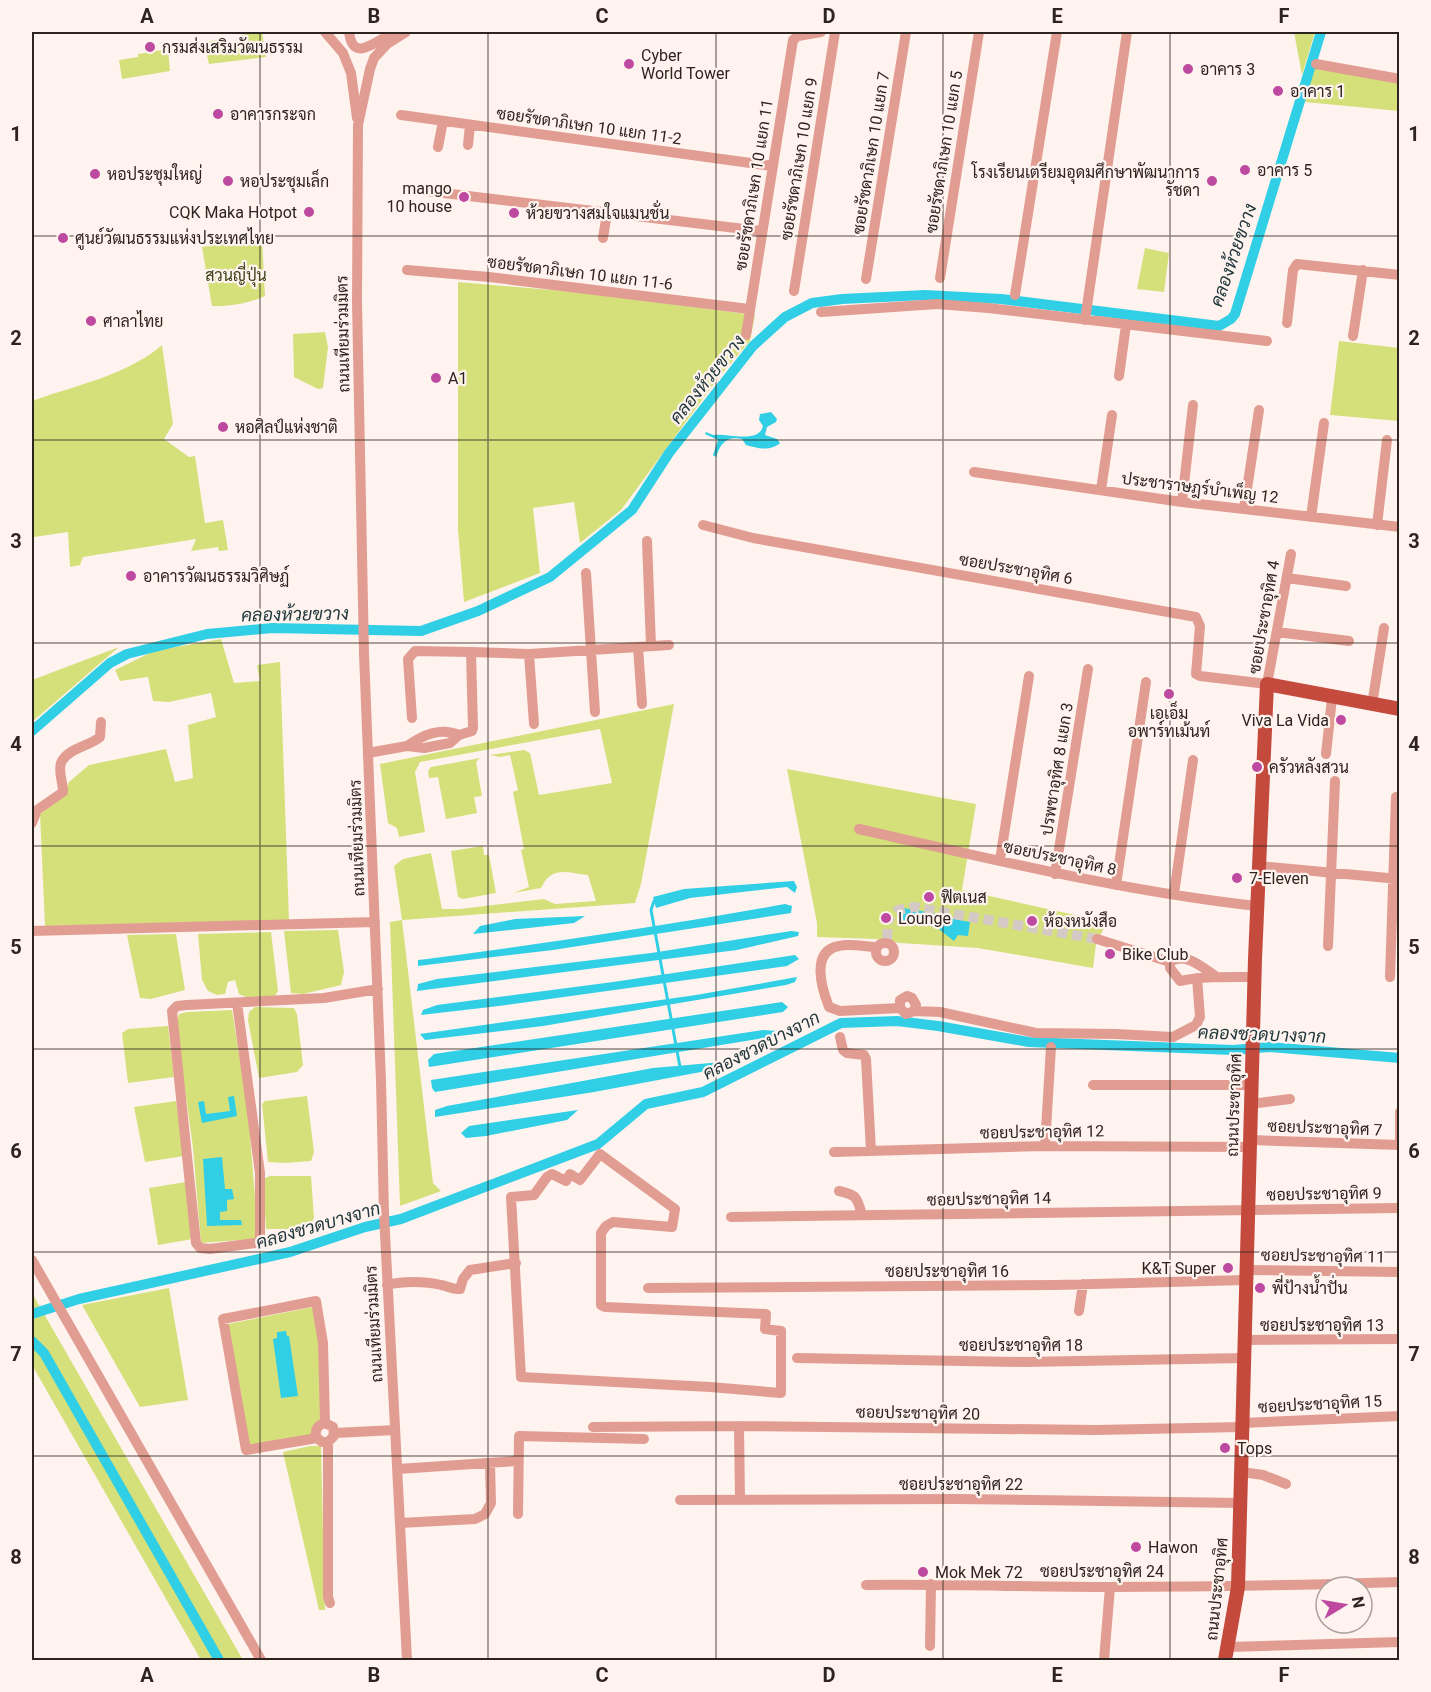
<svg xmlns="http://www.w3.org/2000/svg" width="1431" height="1692" viewBox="0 0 1431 1692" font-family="Roboto,Sarabun,sans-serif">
<rect width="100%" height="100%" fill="#fff3ef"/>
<path fill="#d5e07b" d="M244 32H262L266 57 209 64 204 42 222 39 224 44 245 41Z
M1294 32H1315L1302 75Z
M168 49 170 71 122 79 119 60 138 57V54Z
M1314 67 1399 84V111L1305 102Z
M262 238 265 296C250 303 229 307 212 306L202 247 230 243 231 246 249 243V240Z
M1145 248 1169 253 1164 292 1137 289Z
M458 282 576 292 755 315 750 341 719 377 621 510 580 543 574 502 533 508 540 573 464 602 458 530Z
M325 332 328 347 323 388 318 389 294 377 293 334Z
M1339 341 1399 348V421L1330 415Z
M162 345 173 424 164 439 189 457 195 456 205 523 223 520 228 550 219 551 218 547 191 551 196 539 83 557 80 565 70 567 68 532 34 537 32 521V401C73 386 128 375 162 345Z
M221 639 234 683 260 681 257 665 280 662 289 920 45 926 40 814 62 798 69 782 89 765 166 749 175 782 193 778 188 725 216 717 211 693 169 702 153 701 148 677 120 681 115 670 154 651Z
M119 647 32 722V680Z
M674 704 641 884 635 903 402 920 433 1183 441 1191 400 1206 390 922 402 920 394 866 403 859 431 853 442 909H460L544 899 555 904 596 901 588 875C567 873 552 865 541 888L513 893 529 887 521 850 524 849 513 792 518 790 510 755 500 757 490 755 524 750 530 753 539 795 612 783 600 729 420 762 415 772 425 832 399 837 397 828 388 823 380 764Z
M480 758 476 762 482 796 474 797 477 813 446 819 438 777 429 778 428 771 431 767Z
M787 769 976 804 962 890 1107 922 1096 944 1093 968 978 948 900 943 875 939 817 937V923Z
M483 846 484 855H489L496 893 463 899 458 897 451 851Z
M338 930 344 972 341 985 303 994 291 993 284 931Z
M271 932 278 991 275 996 248 998 239 994 235 980 228 982 225 994 217 995 208 991 202 980 198 934Z
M176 934 185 990 151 999 140 998 127 935Z
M255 1007 294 1008 297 1014 303 1065 297 1072 259 1078 248 1020 249 1012Z
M232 1010 248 1111 258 1233 255 1239 201 1243 193 1148 176 1024 179 1014 187 1012Z
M168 1026 174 1077 128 1083 122 1033 128 1029Z
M307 1096 314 1152 311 1161 284 1163 268 1162 262 1104 265 1101Z
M176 1101 184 1156 145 1162 134 1107Z
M270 1176H311L314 1218 308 1229H266L263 1179Z
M186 1182 193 1239 158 1245 149 1188Z
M169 1288 188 1400 140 1407 82 1305Z
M32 1293 243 1660H201L32 1365Z
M313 1307 318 1336 323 1418 312 1436 251 1446 248 1443 228 1324Z
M310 1446H321L325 1610H319L283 1452Z"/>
<path fill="#30cfe5" d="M771 412 777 419 776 422 767 427 765 435 777 439 780 443C770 452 757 448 746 445L742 439C726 436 721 443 716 457L713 455 718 440 705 434 706 432 713 435C727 433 759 444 763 426L759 420 760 414Z
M794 881 797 887 795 893 787 887 690 898 656 908 653 897 684 889Z
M785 904 792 906 791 913 553 950 418 966V960L427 959C547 943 666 926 785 904Z
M897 907 946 915 949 918 970 922 968 936 958 935 954 941 936 927 897 920Z
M585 916 574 923 473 934 480 926 515 919Z
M791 931 799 932 798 936 737 950 417 991 418 984 437 979 651 953Z
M795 955 799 959 787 966 499 1006 421 1015 423 1010 437 1005 613 982Z
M797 977 795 982 786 985 543 1026 425 1040 420 1034 696 995Z
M782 1002 788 1007 783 1012 429 1067 428 1060 434 1054Z
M763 1030 777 1031 776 1036 435 1092 432 1088 431 1080Z
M722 1062 701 1072 594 1092 435 1117V1110L447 1106 653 1068Z
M234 1096 237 1116 202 1123 198 1102 204 1101 206 1114 230 1111 228 1097Z
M578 1110 567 1120 486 1136 466 1138 461 1133 469 1126Z
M222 1157 225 1189H232L234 1199 227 1200V1211L220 1212V1220H241L242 1225 207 1226 203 1159Z
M286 1331 287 1336H289L298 1396 281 1398 273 1339 277 1338V1332Z"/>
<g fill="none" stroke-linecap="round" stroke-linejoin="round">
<path stroke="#30cfe5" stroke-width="3" d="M654 901 651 910 680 1067"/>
<path stroke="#30cfe5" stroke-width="10" d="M32 731 110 663 127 654 207 634 272 628 421 631 478 611 550 577 632 510 669 453 753 346 785 317 812 303 842 299 925 295 1001 299 1219 326 1231 319 1235 314 1321 32
M32 1314 79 1299 290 1252 365 1227 401 1219 598 1144 646 1104 703 1092 841 1023 897 1021 938 1026 1029 1042 1233 1050 1269 1047 1400 1058
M32 1341 44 1353 219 1660"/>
<path stroke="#d5c9c5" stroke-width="10" stroke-dasharray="10 5" stroke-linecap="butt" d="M887 939 888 920 898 910 914 907 1097 939"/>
<path stroke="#e29d93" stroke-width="10" d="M325 32 343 53 351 73 357 118
M349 32C353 65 377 39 394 33
M406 32 387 44 374 58 370 69 358 125 357 302 364 654 381 1081 384 1214 407 1660
M1316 64 1400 79
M401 115 772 166
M468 145 470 125
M438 147 443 121
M410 189 761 231
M603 238 607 213
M407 270 489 277 749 309
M940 278 979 32
M866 279 906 32
M794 291 835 32
M1015 295 1057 32
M821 312 937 304 988 308 1267 341
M1085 320 1127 32
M1287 323 1293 270 1297 264 1400 275
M746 335 793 40 798 36 821 32
M1353 336 1363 270
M1119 376 1126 325
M974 472 1182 502 1400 527
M1101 490 1112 415
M1182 502 1193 405
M1244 509 1259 410
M1311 517 1324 423
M703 525 753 538 1196 617 1200 626 1196 674 1200 676 1267 684 1291 554
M1377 525 1387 440
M647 541 651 646
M586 573 595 712
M1287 578 1346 586
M1277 632 1349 641
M638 647 642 704
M529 654 534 724
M1372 705 1384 628
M412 718 408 659 415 651 471 652
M459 735 472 731 473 728 471 652 529 654 669 645
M368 753 407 746 424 748 450 743 459 735C440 727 423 735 407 746
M1326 754 1332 698
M32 823 37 810 63 792C63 782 58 772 61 763 66 749 90 746 100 737L101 722
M859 829C991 859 1122 891 1257 906
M1000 860 1029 676
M1259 866 1399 879
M1055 874 1088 669
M1116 885 1146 682
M1174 894 1193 760
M32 931 375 922
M1097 939 1170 962
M876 952a9 9 0 1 1 18 0a9 9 0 1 1-18 0Z
M1328 946 1335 781
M877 947C866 947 850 943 839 946 810 951 822 989 829 1007L840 1011 900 1008
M1217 977C1203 968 1185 951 1170 962V968L1180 981C1205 976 1230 977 1255 977
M1390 977 1396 797
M237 1003 260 1173V1240L255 1243 210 1249 200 1248 196 1243 172 1011 177 1006 187 1005 324 998 378 989
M914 1011 916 1005 912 998 907 996 900 1000V1008L906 1014 914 1011 940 1012 1036 1033 1116 1034 1173 1037 1196 1025 1200 1017 1197 978
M840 1037 843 1050 847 1053 864 1055 866 1059 871 1151
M1093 1085H1251
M1251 1104 1290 1099
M1250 1140 1400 1145V1112
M1045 1146 1051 1047
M834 1152 1045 1146 1249 1147
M600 1154 675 1209 672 1227 613 1222 606 1226 601 1233V1305L605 1307 766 1314 765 1329 781 1331V1393L710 1387 521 1377 511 1197 534 1195 547 1177 552 1174 566 1181 570 1174 580 1180Z
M839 1191C857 1195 857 1197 862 1215
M731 1217 1400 1208
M32 1260 261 1660
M1246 1270 1400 1272
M387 1285C403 1281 424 1281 441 1285 448 1286 452 1290 460 1289L463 1279 470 1270 516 1263
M648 1288 1056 1285 1245 1280
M1079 1311 1083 1284
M1245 1340 1400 1339
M797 1358 1024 1362 1245 1358
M1243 1423 1400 1416
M739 1426 740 1500
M593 1427 739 1426 1096 1430 1242 1427
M335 1433 395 1430
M317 1438C314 1431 317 1425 325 1423L333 1427 334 1436 328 1442H322L317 1438 246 1450 223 1319 316 1301 323 1343 325 1423
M328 1442V1597L330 1603
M398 1469 517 1461
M1242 1472 1263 1475 1286 1484
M680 1500 957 1499 1241 1503
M518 1514 519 1436 644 1439
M400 1523 475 1519 485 1514 491 1503 490 1463
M866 1585C948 1584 1030 1587 1112 1587 1208 1587 1304 1585 1400 1582
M930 1646 931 1584
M1228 1647 1400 1642
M1104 1660 1110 1587"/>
<path stroke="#c44a3e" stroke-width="14" d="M1225 1660 1238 1587 1255 959 1267 684 1400 709"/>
</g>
<path fill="none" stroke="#2d231f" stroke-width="1.5" stroke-opacity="0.55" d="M260 32V1660M488 32V1660M716 32V1660M943 32V1660M1170 32V1660M32 236H1400M32 440H1400M32 643H1400M32 846H1400M32 1049H1400M32 1252H1400M32 1456H1400"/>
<g fill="#be49a0" stroke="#fff3ef" stroke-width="2">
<circle cx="150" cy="47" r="6"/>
<circle cx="629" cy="64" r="6"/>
<circle cx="1188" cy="69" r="6"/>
<circle cx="1278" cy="91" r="6"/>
<circle cx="218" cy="114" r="6"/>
<circle cx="1245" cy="170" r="6"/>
<circle cx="95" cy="174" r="6"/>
<circle cx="228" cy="181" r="6"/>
<circle cx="1212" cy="181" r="6"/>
<circle cx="464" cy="197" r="6"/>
<circle cx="309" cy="212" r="6"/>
<circle cx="514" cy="213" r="6"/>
<circle cx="63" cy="238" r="6"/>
<circle cx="91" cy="321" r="6"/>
<circle cx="436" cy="378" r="6"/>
<circle cx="223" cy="427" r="6"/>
<circle cx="131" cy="576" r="6"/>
<circle cx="1169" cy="694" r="6"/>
<circle cx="1341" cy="720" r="6"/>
<circle cx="1257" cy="767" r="6"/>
<circle cx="1237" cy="878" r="6"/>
<circle cx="929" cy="897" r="6"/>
<circle cx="886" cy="918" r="6"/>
<circle cx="1032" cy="921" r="6"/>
<circle cx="1110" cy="954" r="6"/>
<circle cx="1228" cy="1268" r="6"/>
<circle cx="1260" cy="1288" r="6"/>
<circle cx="1225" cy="1448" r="6"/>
<circle cx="1136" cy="1547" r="6"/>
<circle cx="923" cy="1572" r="6"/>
</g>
<g text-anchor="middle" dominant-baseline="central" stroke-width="4.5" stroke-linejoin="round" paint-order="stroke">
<g font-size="16" fill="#2d231f" stroke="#fff3ef" text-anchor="start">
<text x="162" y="47">กรมส่งเสริมวัฒนธรรม</text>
<text x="641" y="55">Cyber<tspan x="641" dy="18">World Tower</tspan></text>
<text x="1200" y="69">อาคาร 3</text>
<text x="1290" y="91">อาคาร 1</text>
<text x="230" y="114">อาคารกระจก</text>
<text x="1257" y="170">อาคาร 5</text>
<text x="1200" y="172" text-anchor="end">โรงเรียนเตรียมอุดมศึกษาพัฒนาการ<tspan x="1200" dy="18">รัชดา</tspan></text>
<text x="107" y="174">หอประชุมใหญ่</text>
<text x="240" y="181">หอประชุมเล็ก</text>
<text x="452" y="188" text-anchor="end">mango<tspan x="452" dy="18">10 house</tspan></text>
<text x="297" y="212" text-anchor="end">CQK Maka Hotpot</text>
<text x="526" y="213">ห้วยขวางสมใจแมนชั่น</text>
<text x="75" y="238">ศูนย์วัฒนธรรมแห่งประเทศไทย</text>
<text x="103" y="321">ศาลาไทย</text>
<text x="448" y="378">A1</text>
<text x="235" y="427">หอศิลป์แห่งชาติ</text>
<text x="143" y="576">อาคารวัฒนธรรมวิศิษฏ์</text>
<text x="1169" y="713" text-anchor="middle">เอเอ็ม<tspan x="1169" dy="18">อพาร์ทเม้นท์</tspan></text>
<text x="1329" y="720" text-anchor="end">Viva La Vida</text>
<text x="1269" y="767">ครัวหลังสวน</text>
<text x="1249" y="878">7-Eleven</text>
<text x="941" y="897">ฟิตเนส</text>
<text x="898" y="918">Lounge</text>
<text x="1044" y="921">ห้องหนังสือ</text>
<text x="1122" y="954">Bike Club</text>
<text x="1216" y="1268" text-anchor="end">K&amp;T Super</text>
<text x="1272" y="1288">พี่ป้างน้ำปั่น</text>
<text x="1237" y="1448">Tops</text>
<text x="1148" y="1547">Hawon</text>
<text x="935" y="1572">Mok Mek 72</text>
</g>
<g font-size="16" fill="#2d231f" stroke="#fff3ef">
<text transform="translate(589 126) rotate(8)">ซอยรัชดาภิเษก 10 แยก 11-2</text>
<text transform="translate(944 152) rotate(-81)">ซอยรัชดาภิเษก 10 แยก 5</text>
<text transform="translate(871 153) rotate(-81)">ซอยรัชดาภิเษก 10 แยก 7</text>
<text transform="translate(799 159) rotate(-81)">ซอยรัชดาภิเษก 10 แยก 9</text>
<text transform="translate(754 185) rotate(-81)">ซอยรัชดาภิเษก 10 แยก 11</text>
<text transform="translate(580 273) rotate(7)">ซอยรัชดาภิเษก 10 แยก 11-6</text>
<text transform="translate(343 334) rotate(-91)">ถนนเทียมร่วมมิตร</text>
<text transform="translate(1200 488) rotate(7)">ประชาราษฎร์บำเพ็ญ 12</text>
<text transform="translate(1016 569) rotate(10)">ซอยประชาอุทิศ 6</text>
<text transform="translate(1264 617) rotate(-80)">ซอยประชาอุทิศ 4</text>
<text transform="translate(1057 769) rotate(-81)">ปรพชาอุทิศ 8 แยก 3</text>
<text transform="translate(357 838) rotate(-92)">ถนนเทียมร่วมมิตร</text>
<text transform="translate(1060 858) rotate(12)">ซอยประชาอุทิศ 8</text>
<text transform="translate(1234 1105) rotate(-88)">ถนนประชาอุทิศ</text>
<text transform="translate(1325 1128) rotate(2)">ซอยประชาอุทิศ 7</text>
<text transform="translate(1042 1132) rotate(-1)">ซอยประชาอุทิศ 12</text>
<text transform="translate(1324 1194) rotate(-1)">ซอยประชาอุทิศ 9</text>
<text transform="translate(989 1199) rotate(-1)">ซอยประชาอุทิศ 14</text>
<text transform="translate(1323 1256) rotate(1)">ซอยประชาอุทิศ 11</text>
<text x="947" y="1271">ซอยประชาอุทิศ 16</text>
<text transform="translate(374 1324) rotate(-93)">ถนนเทียมร่วมมิตร</text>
<text x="1322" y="1325">ซอยประชาอุทิศ 13</text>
<text x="1021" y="1345">ซอยประชาอุทิศ 18</text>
<text transform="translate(1320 1404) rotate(-3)">ซอยประชาอุทิศ 15</text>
<text transform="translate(918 1413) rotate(1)">ซอยประชาอุทิศ 20</text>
<text x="961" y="1484">ซอยประชาอุทิศ 22</text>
<text x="1102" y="1571">ซอยประชาอุทิศ 24</text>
<text transform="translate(1217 1589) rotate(-84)">ถนนประชาอุทิศ</text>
</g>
<g font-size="16" fill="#3d4116" stroke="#fff3ef">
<text x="236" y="275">สวนญี่ปุ่น</text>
</g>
<g font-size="18" font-style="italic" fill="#21393d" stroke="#fff3ef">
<text transform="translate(1233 255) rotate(-71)">คลองห้วยขวาง</text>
<text transform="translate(707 379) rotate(-51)">คลองห้วยขวาง</text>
<text transform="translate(295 614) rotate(-1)">คลองห้วยขวาง</text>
<text transform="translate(1262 1034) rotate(2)">คลองชวดบางจาก</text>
<text transform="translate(761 1045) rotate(-27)">คลองชวดบางจาก</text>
<text transform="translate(318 1225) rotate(-16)">คลองชวดบางจาก</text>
</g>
</g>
<rect width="1431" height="1692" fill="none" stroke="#fff3ef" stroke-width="66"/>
<g transform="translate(1344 1605) rotate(79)"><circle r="28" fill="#fff3ef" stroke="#aba09c" stroke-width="1.5"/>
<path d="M0-4.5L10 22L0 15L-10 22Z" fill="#be49a0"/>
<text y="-9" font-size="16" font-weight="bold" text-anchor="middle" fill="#2d231f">N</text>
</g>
<rect x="33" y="33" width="1365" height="1626" fill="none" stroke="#2d231f" stroke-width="2"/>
<g font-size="20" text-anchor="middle" font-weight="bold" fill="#2d231f">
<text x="147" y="23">A</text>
<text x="374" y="23">B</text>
<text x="602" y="23">C</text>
<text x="829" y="23">D</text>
<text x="1057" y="23">E</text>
<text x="1284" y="23">F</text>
<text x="16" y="141">1</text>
<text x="1414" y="141">1</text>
<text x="16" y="345">2</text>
<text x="1414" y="345">2</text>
<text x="16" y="548">3</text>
<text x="1414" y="548">3</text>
<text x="16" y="751">4</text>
<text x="1414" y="751">4</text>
<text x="16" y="954">5</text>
<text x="1414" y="954">5</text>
<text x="16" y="1158">6</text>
<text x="1414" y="1158">6</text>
<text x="16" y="1361">7</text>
<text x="1414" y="1361">7</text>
<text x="16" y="1564">8</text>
<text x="1414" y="1564">8</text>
<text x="147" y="1682">A</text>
<text x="374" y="1682">B</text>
<text x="602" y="1682">C</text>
<text x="829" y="1682">D</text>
<text x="1057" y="1682">E</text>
<text x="1284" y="1682">F</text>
</g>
</svg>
